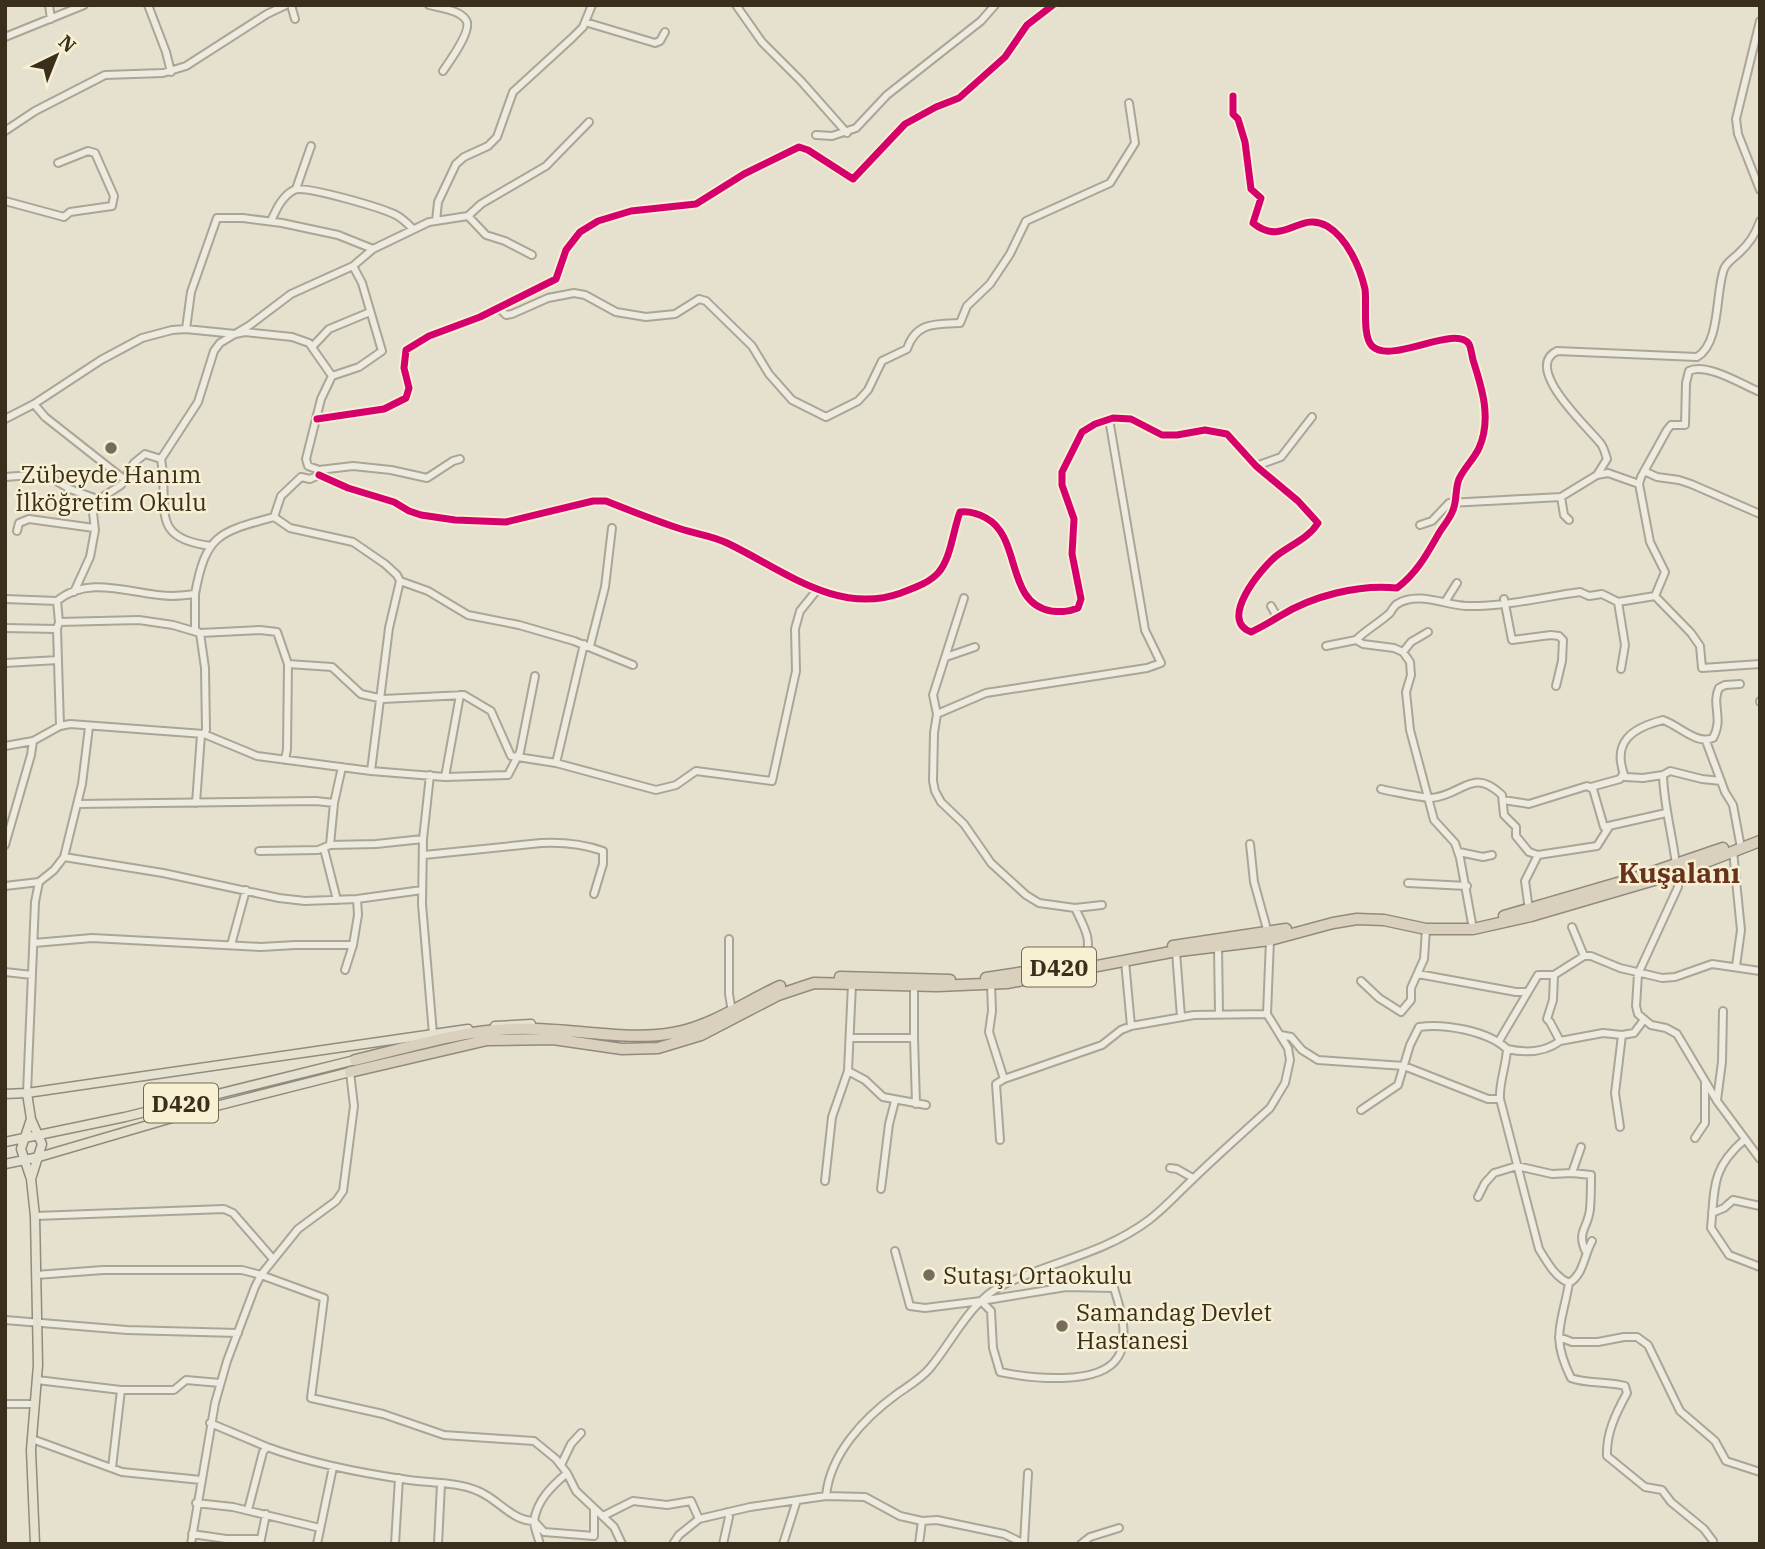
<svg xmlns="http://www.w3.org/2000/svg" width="1765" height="1549" viewBox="0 0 1765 1549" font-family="'IBM Plex Serif',serif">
<rect width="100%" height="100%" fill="#e6e0ce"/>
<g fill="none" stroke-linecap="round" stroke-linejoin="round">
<g stroke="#aba596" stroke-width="10">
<path id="minor" d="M49 5 51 19
M148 5 166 52 171 72
M291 5 295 19
M429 5C440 8 460 10 466 20 473 30 449 62 443 71
M736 5 762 42 801 81 847 133
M1760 21 1736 119 1738 134 1760 190
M585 22 655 43 660 41 665 32
M5 37 84 5
M5 131 35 111 105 75 163 73 186 66 267 14 286 5
M816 135 832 136 856 128 887 95 981 21 995 5
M296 189 311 146
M5 201 64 217 70 212 112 206 114 196 95 153 88 151 58 163
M468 216 486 235 505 241 532 255
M271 221C276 210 282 196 294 190 305 185 382 208 396 215 402 218 408 224 413 229
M436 221 438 202 456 164 464 157 488 146 497 137 513 92 572 38 583 27 592 5
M499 308 506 315 512 314 548 298 574 293 585 295 616 312 646 317 675 314 699 299 706 301 752 346 769 374 792 400 826 417 858 401 868 390 882 361 907 349C916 322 935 324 960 323L967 306 990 284 1010 254 1026 221 1110 183 1135 143 1129 103
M186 329 191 292 217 218H243L282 223 338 235 373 249
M312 347 329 329 370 312
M332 376 359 367 382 351 362 283 353 266
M34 404 45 417 125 480
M5 419 34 404 101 360 142 338 172 330 186 329 235 334 245 332 292 337 309 343 332 376 321 399 306 459 308 466 319 470
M317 419 384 409 406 398 409 388 404 368 406 350 429 336 480 317 556 279 566 250 580 232 598 221 631 211 696 204 744 174 799 147 808 150 853 179 905 124 936 107 959 98 1005 57 1027 25 1053 5
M1256 466 1281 457 1312 417
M1644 471 1657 477 1679 480 1691 484 1760 514
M319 475 348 488 394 502 409 511 421 515 455 520 506 522 593 501H606C631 511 656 521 681 529 696 534 713 536 727 543 782 569 837 616 901 593 914 588 929 583 938 573 951 559 953 530 960 512 969 511 977 513 986 518 1022 537 1005 603 1051 611 1062 612 1068 612 1078 608L1081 599 1072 554 1074 519 1062 485V472L1082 432 1095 424 1113 418 1131 419 1162 435H1177L1205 430 1227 434 1256 466 1298 501 1318 523C1308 539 1290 545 1275 557 1261 569 1218 620 1251 632 1262 627 1270 622 1280 616 1312 596 1359 584 1397 588 1417 573 1427 554 1439 533 1443 526 1450 519 1453 510 1457 501 1455 489 1459 479 1464 468 1474 459 1479 448 1492 419 1482 388 1473 360 1472 356 1471 348 1469 344 1455 324 1391 365 1372 346 1362 336 1367 303 1365 289 1360 267 1347 238 1327 226 1299 210 1284 248 1253 223L1261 198 1251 189 1245 142 1238 119 1233 114V96
M1597 475 1608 473 1639 484
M5 477 44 474 70 489 97 499
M1561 497 1564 515 1569 520
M274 517 290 528 353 542 385 564 397 575 400 581 428 591 468 615 519 625 574 641 633 665
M1420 525 1432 521 1449 503 1561 497 1597 475 1607 459C1605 453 1604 448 1601 444 1588 427 1522 368 1557 351L1697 357C1721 343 1715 293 1724 269 1727 262 1734 258 1739 253 1749 244 1756 233 1760 221
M17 531 19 523 29 519 94 528
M211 546C147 538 170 507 161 459L198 402 214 351 220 343 250 325 291 294 353 266 373 249 429 222 468 216 481 204 546 166 589 122
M74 592 90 557 95 530 92 504 121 485 134 463 145 454 161 459
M195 594V630L200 633 205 668 206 730 204 734
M1655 596 1665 572 1650 542 1639 484 1641 477 1667 430 1671 425H1685L1686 383 1689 371C1706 362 1743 385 1760 392
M964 598 933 695 937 714 934 733 933 781 935 791 941 802 964 824 991 863 1026 895 1039 903 1075 908C1086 931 1092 938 1085 963
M5 599 57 601
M1504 599 1512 640 1551 635 1559 636 1563 640 1562 661 1556 686
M1445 602 1457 583
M1618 602 1625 645 1621 669
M1271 606 1275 613 1280 616
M59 622 139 620 173 625 200 633 260 630 277 632 288 664 287 749 285 760
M5 628 57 629
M590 646 605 587 612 528
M1326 646 1356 640
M1403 652 1411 642 1428 632
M946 657 975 647
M5 663 58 660
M288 664 332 667 361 694 383 699 464 695 491 711 511 756 556 763 656 790 676 785 696 771 772 781 796 671 795 629 800 611 817 590
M1760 701V702
M937 714 986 693 1147 668 1161 663 1145 630 1109 419
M60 726 57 629 59 622 57 601C90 573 135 596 172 596 180 596 187 595 195 594 206 534 219 532 274 517L281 496 301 477 310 479 319 475V470L353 466 391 470 427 478 453 461 460 459
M1706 741 1725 792 1733 805 1741 848
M5 746 33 741 60 726 70 724 204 734 257 756 371 771 445 777 508 775 520 752 535 676
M556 763 584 644
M371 771 389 628 400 581
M430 775 423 839 422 904 433 1034
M1663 775 1643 778 1625 777C1611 742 1632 728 1663 720 1680 726 1696 745 1713 738 1724 718 1711 705 1719 688L1725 685 1740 684
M445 777 460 695
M1721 781 1702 779 1670 771 1663 775C1664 813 1677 849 1678 887L1638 974 1636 1006 1638 1014 1651 1025 1666 1028 1677 1034 1717 1101 1760 1159
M1591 787 1620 779 1623 774
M1381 789C1388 791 1425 798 1431 798 1462 796 1472 766 1502 795L1504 815 1516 827V836L1529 852 1538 855 1525 881 1529 910
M1503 800 1529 804 1587 786 1593 789 1604 827 1666 813
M196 803 201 735
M77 804 316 801 334 803
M5 845 31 755 33 741
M330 845 376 844 423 839
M324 849 337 900
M259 851 318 850 330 845 334 803 342 767
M1733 851 1741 930 1736 966
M1459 852 1483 857 1492 855
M424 855 541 843C562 842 583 844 603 851V864L594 894
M1538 855 1597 846 1609 827
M64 857 163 873 279 898 305 901 357 899 422 890
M1408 883 1467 886
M5 886 39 882
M1075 908 1102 905
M1572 927 1584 956
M1473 929 1460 858 1455 843 1434 820 1410 730 1406 692 1411 675 1410 662 1403 652 1394 648 1363 644 1356 640C1366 630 1379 623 1390 613 1392 610 1394 606 1397 604 1418 591 1445 605 1466 606 1504 607 1543 597 1580 592L1589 596 1602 594 1618 602 1655 596 1691 633 1700 646 1702 668 1760 664
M729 939V994L732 1012
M34 943 92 938 261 947 295 945H353L358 915 357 899
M231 945 246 890
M1218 947 1219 1015
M1176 952 1181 1017
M1125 961 1131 1026
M345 970 353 945
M5 972 32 975
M1418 974 1516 992H1527
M1554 975 1553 1000 1547 1019 1550 1022 1560 1041 1603 1033 1622 1035 1634 1033 1643 1021
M1361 981 1379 998 1401 1012 1411 1000V988L1424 959 1426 929
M991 984 992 1011 989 1032 1004 1079
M1281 1035 1291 1037 1302 1050 1318 1060 1404 1066 1488 1099H1500
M851 1038H914V985
M914 1038 916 1104
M1499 1041 1538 975H1554L1584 956H1591L1620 968 1662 978 1675 977 1712 964 1760 971
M1507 1049C1526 1053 1544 1053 1560 1041
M848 1071 865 1080 883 1097 926 1105
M27 1093 35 902 39 882 54 870 64 857 82 784 89 727
M1717 1100 1722 1062 1723 1011
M1361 1110 1398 1085 1410 1045 1419 1027C1444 1023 1488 1031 1507 1049 1506 1067 1499 1082 1500 1099L1539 1249C1547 1262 1555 1277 1569 1283 1584 1274 1584 1255 1592 1241
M1620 1127 1615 1093 1622 1035
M1695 1138 1705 1123V1082
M1000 1140 996 1084 1004 1079 1102 1045 1121 1030 1131 1026 1194 1015 1267 1014
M1744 1140C1711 1169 1715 1187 1711 1228L1729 1255 1760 1267
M1170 1168 1177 1169 1193 1178
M1572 1173 1591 1175C1591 1186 1591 1198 1590 1209 1588 1229 1576 1231 1586 1252
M825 1181 832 1117 848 1071 852 984
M881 1189 889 1124 895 1101
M1478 1197 1485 1183 1494 1173 1517 1166 1552 1174 1572 1173 1581 1147
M1712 1213 1724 1208 1733 1200 1760 1206
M35 1216 224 1209 233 1213 273 1259
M895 1251 910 1306 925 1308 981 1301 1066 1287 1114 1288C1120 1307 1130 1338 1118 1357 1100 1387 1029 1378 1000 1372L993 1348 991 1311 981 1301
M36 1275 103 1270H242L261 1275 324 1298 311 1398 383 1414 444 1435 534 1441 556 1459 567 1473 576 1491 614 1527 622 1544
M1569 1283C1562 1325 1550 1335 1571 1378 1586 1384 1607 1381 1625 1386L1627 1393C1616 1413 1606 1433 1607 1456L1645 1487 1662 1490 1671 1502 1704 1529 1713 1541
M5 1320 127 1330 238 1333
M1559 1337 1572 1342H1598L1624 1337H1637L1648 1345 1680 1411 1715 1441 1726 1461 1760 1472
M37 1380 121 1390H174L186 1380 220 1383
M5 1404H35
M210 1423 267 1447
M32 1439 122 1472 201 1480
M561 1465 571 1444 581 1433
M112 1468 121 1390
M826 1496C830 1454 864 1418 897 1394 908 1386 921 1379 930 1368 952 1342 971 1300 1003 1285 1052 1261 1102 1255 1149 1220 1166 1207 1180 1191 1195 1177 1220 1153 1245 1131 1270 1108L1285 1083 1290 1060 1288 1048 1267 1014 1270 940 1254 882 1250 844
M196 1503 233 1507 320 1528
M248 1510 263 1452 267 1447C313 1464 360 1473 409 1480 431 1483 458 1482 478 1491 498 1499 512 1521 534 1521L544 1532 594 1536V1508
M603 1516 633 1501 667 1505 691 1501 699 1519
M192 1534 226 1539H261
M1024 1543 1028 1473
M191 1544 215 1403 227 1361 255 1287 261 1275 298 1229 336 1201 343 1191 354 1106 350 1072
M260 1544 266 1514
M317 1544 333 1467
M395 1544 399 1478
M438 1544 441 1484
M540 1544C538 1537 534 1527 534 1521 537 1500 552 1486 567 1473
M673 1544 679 1535 699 1519 750 1507 826 1496 865 1497 900 1516 922 1521 937 1520 1004 1534 1025 1544
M723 1544 729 1517 728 1512
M783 1544 797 1500
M919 1544 922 1521
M1081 1544 1090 1537 1119 1528"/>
</g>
<g stroke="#918a7d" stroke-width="11">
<path id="major" d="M495 1026 531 1024
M27 1093 31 1119 42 1144 31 1179
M5 1094 27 1093 468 1029
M31 1119 21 1149 31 1179 35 1216 38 1365 31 1450 35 1544
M5 1142 125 1117 355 1060
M5 1164 39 1157 189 1113 350 1072"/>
</g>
<g stroke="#918a7d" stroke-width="13">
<path id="highway" d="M1504 916 1638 877 1723 848
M1173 946 1286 929
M840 977 950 980
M986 978 1051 968
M355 1060C407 1048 459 1031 512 1029 564 1026 624 1042 673 1033 712 1026 745 1002 780 986
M350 1072 487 1040 553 1039 622 1049 658 1048 701 1035 778 995 814 983 937 986 1007 983 1171 952 1270 940 1333 923 1357 919 1384 920 1426 929H1473L1531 916 1678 873 1760 841"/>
</g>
<use href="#minor" stroke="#edeadf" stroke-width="6"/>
<use href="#major" stroke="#e5e1d1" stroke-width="8"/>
<use href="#highway" stroke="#d9d1bd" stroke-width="10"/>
<g stroke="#f7f0d3" stroke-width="11">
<path id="cycleway" d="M317 419 384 409 406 398 409 388 404 368 406 350 429 336 480 317 556 279 566 250 580 232 598 221 631 211 696 204 744 174 799 147 808 150 853 179 905 124 936 107 959 98 1005 57 1027 25 1053 5
M319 475 348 488 394 502 409 511 421 515 455 520 506 522 593 501H606C631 511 656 521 681 529 696 534 713 536 727 543 782 569 837 616 901 593 914 588 929 583 938 573 951 559 953 530 960 512 969 511 977 513 986 518 1022 537 1005 603 1051 611 1062 612 1068 612 1078 608L1081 599 1072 554 1074 519 1062 485V472L1082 432 1095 424 1113 418 1131 419 1162 435H1177L1205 430 1227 434 1256 466 1298 501 1318 523C1308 539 1290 545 1275 557 1261 569 1218 620 1251 632 1262 627 1270 622 1280 616 1312 596 1359 584 1397 588 1417 573 1427 554 1439 533 1443 526 1450 519 1453 510 1457 501 1455 489 1459 479 1464 468 1474 459 1479 448 1492 419 1482 388 1473 360 1472 356 1471 348 1469 344 1455 324 1391 365 1372 346 1362 336 1367 303 1365 289 1360 267 1347 238 1327 226 1299 210 1284 248 1253 223L1261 198 1251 189 1245 142 1238 119 1233 114V96"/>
</g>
<use href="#cycleway" stroke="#d6006c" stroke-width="7"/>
</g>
<g fill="#766c5b" stroke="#f7f0d3" stroke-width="2.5">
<circle cx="111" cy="448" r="7"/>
<circle cx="929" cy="1275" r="7"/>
<circle cx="1062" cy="1326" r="7"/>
</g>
<g text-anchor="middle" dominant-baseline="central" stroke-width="5" stroke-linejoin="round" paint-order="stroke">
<g fill="#f7f0d3" stroke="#736854" stroke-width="2">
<rect x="1022" y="947.5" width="74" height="39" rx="5"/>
<rect x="144" y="1083.5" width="74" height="39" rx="5"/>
</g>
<g font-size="23" font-weight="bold" fill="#3a2e1d">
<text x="1059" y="967">D420</text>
<text x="181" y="1103">D420</text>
</g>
<g font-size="24" fill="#3a2e1d" stroke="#f7f0d3" text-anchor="start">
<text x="111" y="474" text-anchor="middle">Zübeyde Hanım<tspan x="111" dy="28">İlköğretim Okulu</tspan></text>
<text x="943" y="1275">Sutaşı Ortaokulu</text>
<text x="1076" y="1312">Samandag Devlet<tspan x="1076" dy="28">Hastanesi</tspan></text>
</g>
<g font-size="28" font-weight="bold" fill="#69321b" stroke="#f7f0d3">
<text x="1679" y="872">Kuşalanı</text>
</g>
</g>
<rect width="1765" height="1549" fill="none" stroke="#3a2e1d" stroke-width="14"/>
<g transform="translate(56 56) rotate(43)" stroke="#f7f0d3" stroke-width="5" paint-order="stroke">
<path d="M0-5L12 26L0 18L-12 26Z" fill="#3a2e1d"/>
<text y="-10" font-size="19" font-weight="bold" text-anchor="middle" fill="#3a2e1d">N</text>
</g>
</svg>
